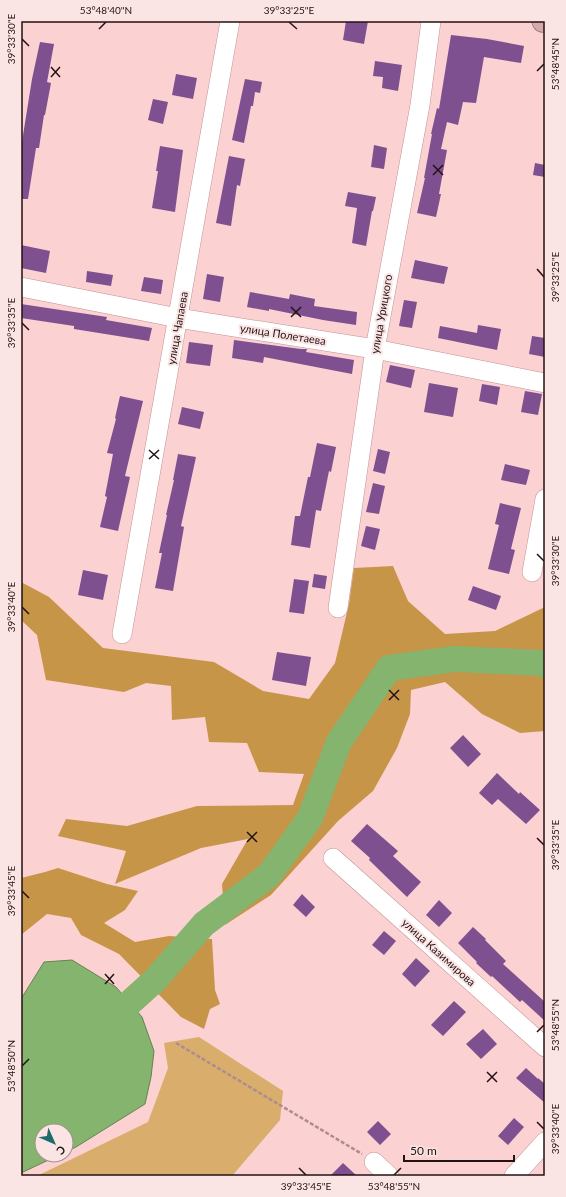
<svg xmlns="http://www.w3.org/2000/svg" width="566" height="1197" viewBox="0 0 566 1197" font-family="Lato,sans-serif">
<rect width="100%" height="100%" fill="#fbd1d2"/>
<path fill="#d9ae6d" d="M199 1037 283 1091 280 1120 232 1176H37L148 1122 168 1068 164 1043Z"/>
<path fill="#c79548" d="M393 566 408 601 445 634 495 631 545 607V731L520 733 482 714 445 682 411 690 410 714 397 748 373 791 338 821 271 895 225 925 222 884 248 839 201 848 115 884 126 851 58 836 66 819 127 826 197 806 293 805 304 774 259 772 247 743 209 742 205 717 172 720 171 686 146 683 124 692 46 680 37 635 21 620V582L49 597 103 648 214 662 263 691 309 699 335 663 349 604 354 568Z
M58 868 107 884 138 891 125 910 104 923 135 942 169 936 212 939 215 990 220 1004 210 1009 204 1029 181 1017 119 954 81 935 71 918 47 914 21 935V878L45 872Z"/>
<path fill="#84b46d" stroke="#678352" d="M72 960 116 987 142 1017 154 1051 151 1077 145 1104 76 1147 66 1152V1131H42V1155H59L21 1173V999L44 962Z"/>
<g fill="none" stroke-linecap="round" stroke-linejoin="round">
<path stroke="#84b46d" stroke-width="26" d="M104 1026 155 980 204 924 269 875 310 818 339 742 389 668 454 659 542 663 545 665"/>
</g>
<path fill="#7e5090" d="M346 21H368L364 44 343 40Z
M451 35 487 39 524 46 521 63 484 57 476 103 463 102 458 125 447 122 441 149 447 150 439 194H441L436 217 417 213 425 178H424L432 134H431L437 108 439 109Z
M40 42 54 44 47 82 51 83 45 115H44L39 148H36L28 199H21V148L32 79Z
M375 61 402 65 398 91 382 88 383 77 373 76Z
M176 74 197 78 193 99 172 95Z
M245 79 262 82 260 93 255 92 253 106H251L244 143 232 140Z
M153 99 168 102 163 124 148 120Z
M374 145 387 148 384 169 371 167Z
M160 146 183 150 175 212 152 208 158 171H156Z
M229 156 245 159 240 186 237 185 231 226 216 223Z
M535 163 545 165V177L533 175Z
M348 192 376 197 373 211H372L366 246 352 243 357 208 345 206Z
M21 245 50 251 46 273 21 268Z
M415 260 448 267 444 284 411 278Z
M87 271 113 275 111 286 86 282Z
M207 274 224 277 220 302 203 299Z
M144 277 163 280 161 294 141 291Z
M250 292 289 299 290 294 315 299 314 306 357 312 356 325 323 320 269 309V311L247 307Z
M404 300 417 302 412 328 399 326Z
M21 304 107 317 106 320 152 328 149 341 74 329V326L21 318Z
M478 325 501 329 497 350 438 338 440 326 477 333Z
M532 336 545 338V357L529 354Z
M234 340 301 349H307L306 352 354 360 352 374 264 357 263 363 232 358Z
M189 342 213 345 210 366 186 363Z
M390 365 415 370 411 388 386 382Z
M429 383 458 388 453 417 424 412Z
M482 384 500 387 497 405 479 401Z
M525 391 542 394 538 415 521 412Z
M120 396 143 401 125 476 130 477 118 531 100 527 107 497 105 496 113 454 107 453 116 419 115 418Z
M182 407 204 412 200 429 178 424Z
M317 443 336 447 331 472 329 471 321 511 316 510 310 548 291 545 295 516H300L308 477H310Z
M378 449 390 452 385 474 373 471Z
M178 454 196 457 181 526 184 527 173 591 155 588 162 553H159L167 515H166L174 480H173Z
M505 464 530 470 526 485 501 480Z
M373 483 385 486 379 514 366 512Z
M500 503 521 508 511 549 515 550 509 574 488 569 499 525 495 524Z
M366 526 380 529 375 550 361 546Z
M83 570 108 575 103 600 78 595Z
M314 574 327 576 325 589 312 587Z
M294 579 309 581 304 614 289 612Z
M473 586 501 596 496 610 468 600Z
M277 652 311 657 306 686 272 680Z
M463 735 481 754 468 767 450 748Z
M497 773 519 794 520 792 540 810 526 824 498 799 492 805 479 793Z
M367 824 398 851 393 856 421 882 407 897 369 860 370 858 351 841Z
M302 894 315 907 306 917 293 905Z
M439 900 452 913 439 927 426 915Z
M473 927 486 939 485 940 506 961 503 964 545 1002V1021L522 1000 520 1002 492 976 491 977 476 963 477 962 458 943Z
M384 931 396 941 384 955 372 945Z
M416 958 430 971 415 987 402 974Z
M454 1001 466 1012 443 1036 431 1025Z
M483 1029 497 1044 481 1059 466 1044Z
M526 1068 538 1079V1078L545 1084V1103L516 1078Z
M514 1118 524 1127 508 1145 498 1136Z
M378 1121 391 1134 380 1145 367 1132Z
M343 1163 357 1176H330Z"/>
<g fill="none" stroke-linecap="round" stroke-linejoin="round">
<g stroke="#c29192" stroke-width="20">
<path id="minor" d="M21 287 178 318 375 349 545 383
M532 572 545 499
M338 608 375 349 420 105 431 21
M122 634 230 21
M333 858 545 1047
M374 1162 389 1176
M514 1176 545 1142"/>
</g>
<g stroke="#845053" stroke-width="23">
<path id="major" d="M543 21H545"/>
</g>
<path stroke="#ad8c8d" stroke-width="2.5" stroke-dasharray="4 2" stroke-linecap="butt" d="M176 1043 362 1154"/>
<use href="#minor" stroke="#fff" stroke-width="19"/>
<use href="#major" stroke="#d5aaac" stroke-width="22"/>
</g>
<path fill="none" stroke="#231213" stroke-width="1.5" d="M289 22 297 29M99 29 106 22M22 39 29 46M51 67 60 77M537 71 544 64M51 77 60 67M433 165 443 175M433 175 443 165M537 269 544 277M291 307 301 317M291 317 301 307M22 323 29 330M149 450 159 459M149 459 159 450M537 554 544 561M22 607 29 614M389 690 399 700M389 700 399 690M247 832 257 842M537 838 544 845M247 842 257 832M22 891 29 898M105 974 114 984M105 984 114 974M537 1032 544 1025M22 1066 29 1059M487 1072 497 1082M487 1082 497 1072M537 1122 544 1129M299 1168 306 1175M394 1175 401 1168"/>
<g text-anchor="middle" dominant-baseline="central" stroke-width="4" stroke-linejoin="round" paint-order="stroke">
<g font-size="11" fill="#231213" stroke="#fae4e4">
<text transform="translate(381 314) rotate(-80)">улица Урицкого</text>
<text transform="translate(177 328) rotate(-80)">улица Чапаева</text>
<text transform="translate(283 334) rotate(9)">улица Полетаева</text>
<text transform="translate(439 952) rotate(42)">улица Казимирова</text>
</g>
</g>
<rect width="566" height="1197" fill="none" stroke="#fae4e4" stroke-width="44"/>
<g transform="translate(54 1143) rotate(135)"><circle r="19" fill="#fae4e4" stroke="#a49090"/>
<path d="M0-3L7 15L0 10L-7 15Z" fill="#1f6b6c"/>
<text y="-6" font-size="11" font-weight="bold" text-anchor="middle" fill="#231213">С</text>
</g>
<path d="M404 1155v6h110v-6" fill="none" stroke="#231213" stroke-width="2"/>
<text x="410" y="1155" font-size="12" fill="#231213" stroke="#fae4e4" stroke-width="3" paint-order="stroke">50 m</text>
<rect x="22" y="22" width="522" height="1153" fill="none" stroke="#231213" stroke-width="1.5"/>
<g font-size="10" text-anchor="middle" fill="#231213">
<text x="106" y="14">53°48'40"N</text>
<text x="289" y="14">39°33'25"E</text>
<text transform="translate(11 39) rotate(-90)" y="4">39°33'30"E</text>
<text transform="translate(555 64) rotate(-90)" y="4">53°48'45"N</text>
<text transform="translate(555 277) rotate(-90)" y="4">39°33'25"E</text>
<text transform="translate(11 323) rotate(-90)" y="4">39°33'35"E</text>
<text transform="translate(555 561) rotate(-90)" y="4">39°33'30"E</text>
<text transform="translate(11 607) rotate(-90)" y="4">39°33'40"E</text>
<text transform="translate(555 845) rotate(-90)" y="4">39°33'35"E</text>
<text transform="translate(11 891) rotate(-90)" y="4">39°33'45"E</text>
<text transform="translate(555 1025) rotate(-90)" y="4">53°48'55"N</text>
<text transform="translate(11 1066) rotate(-90)" y="4">53°48'50"N</text>
<text transform="translate(555 1129) rotate(-90)" y="4">39°33'40"E</text>
<text x="306" y="1190">39°33'45"E</text>
<text x="394" y="1190">53°48'55"N</text>
</g>
</svg>
